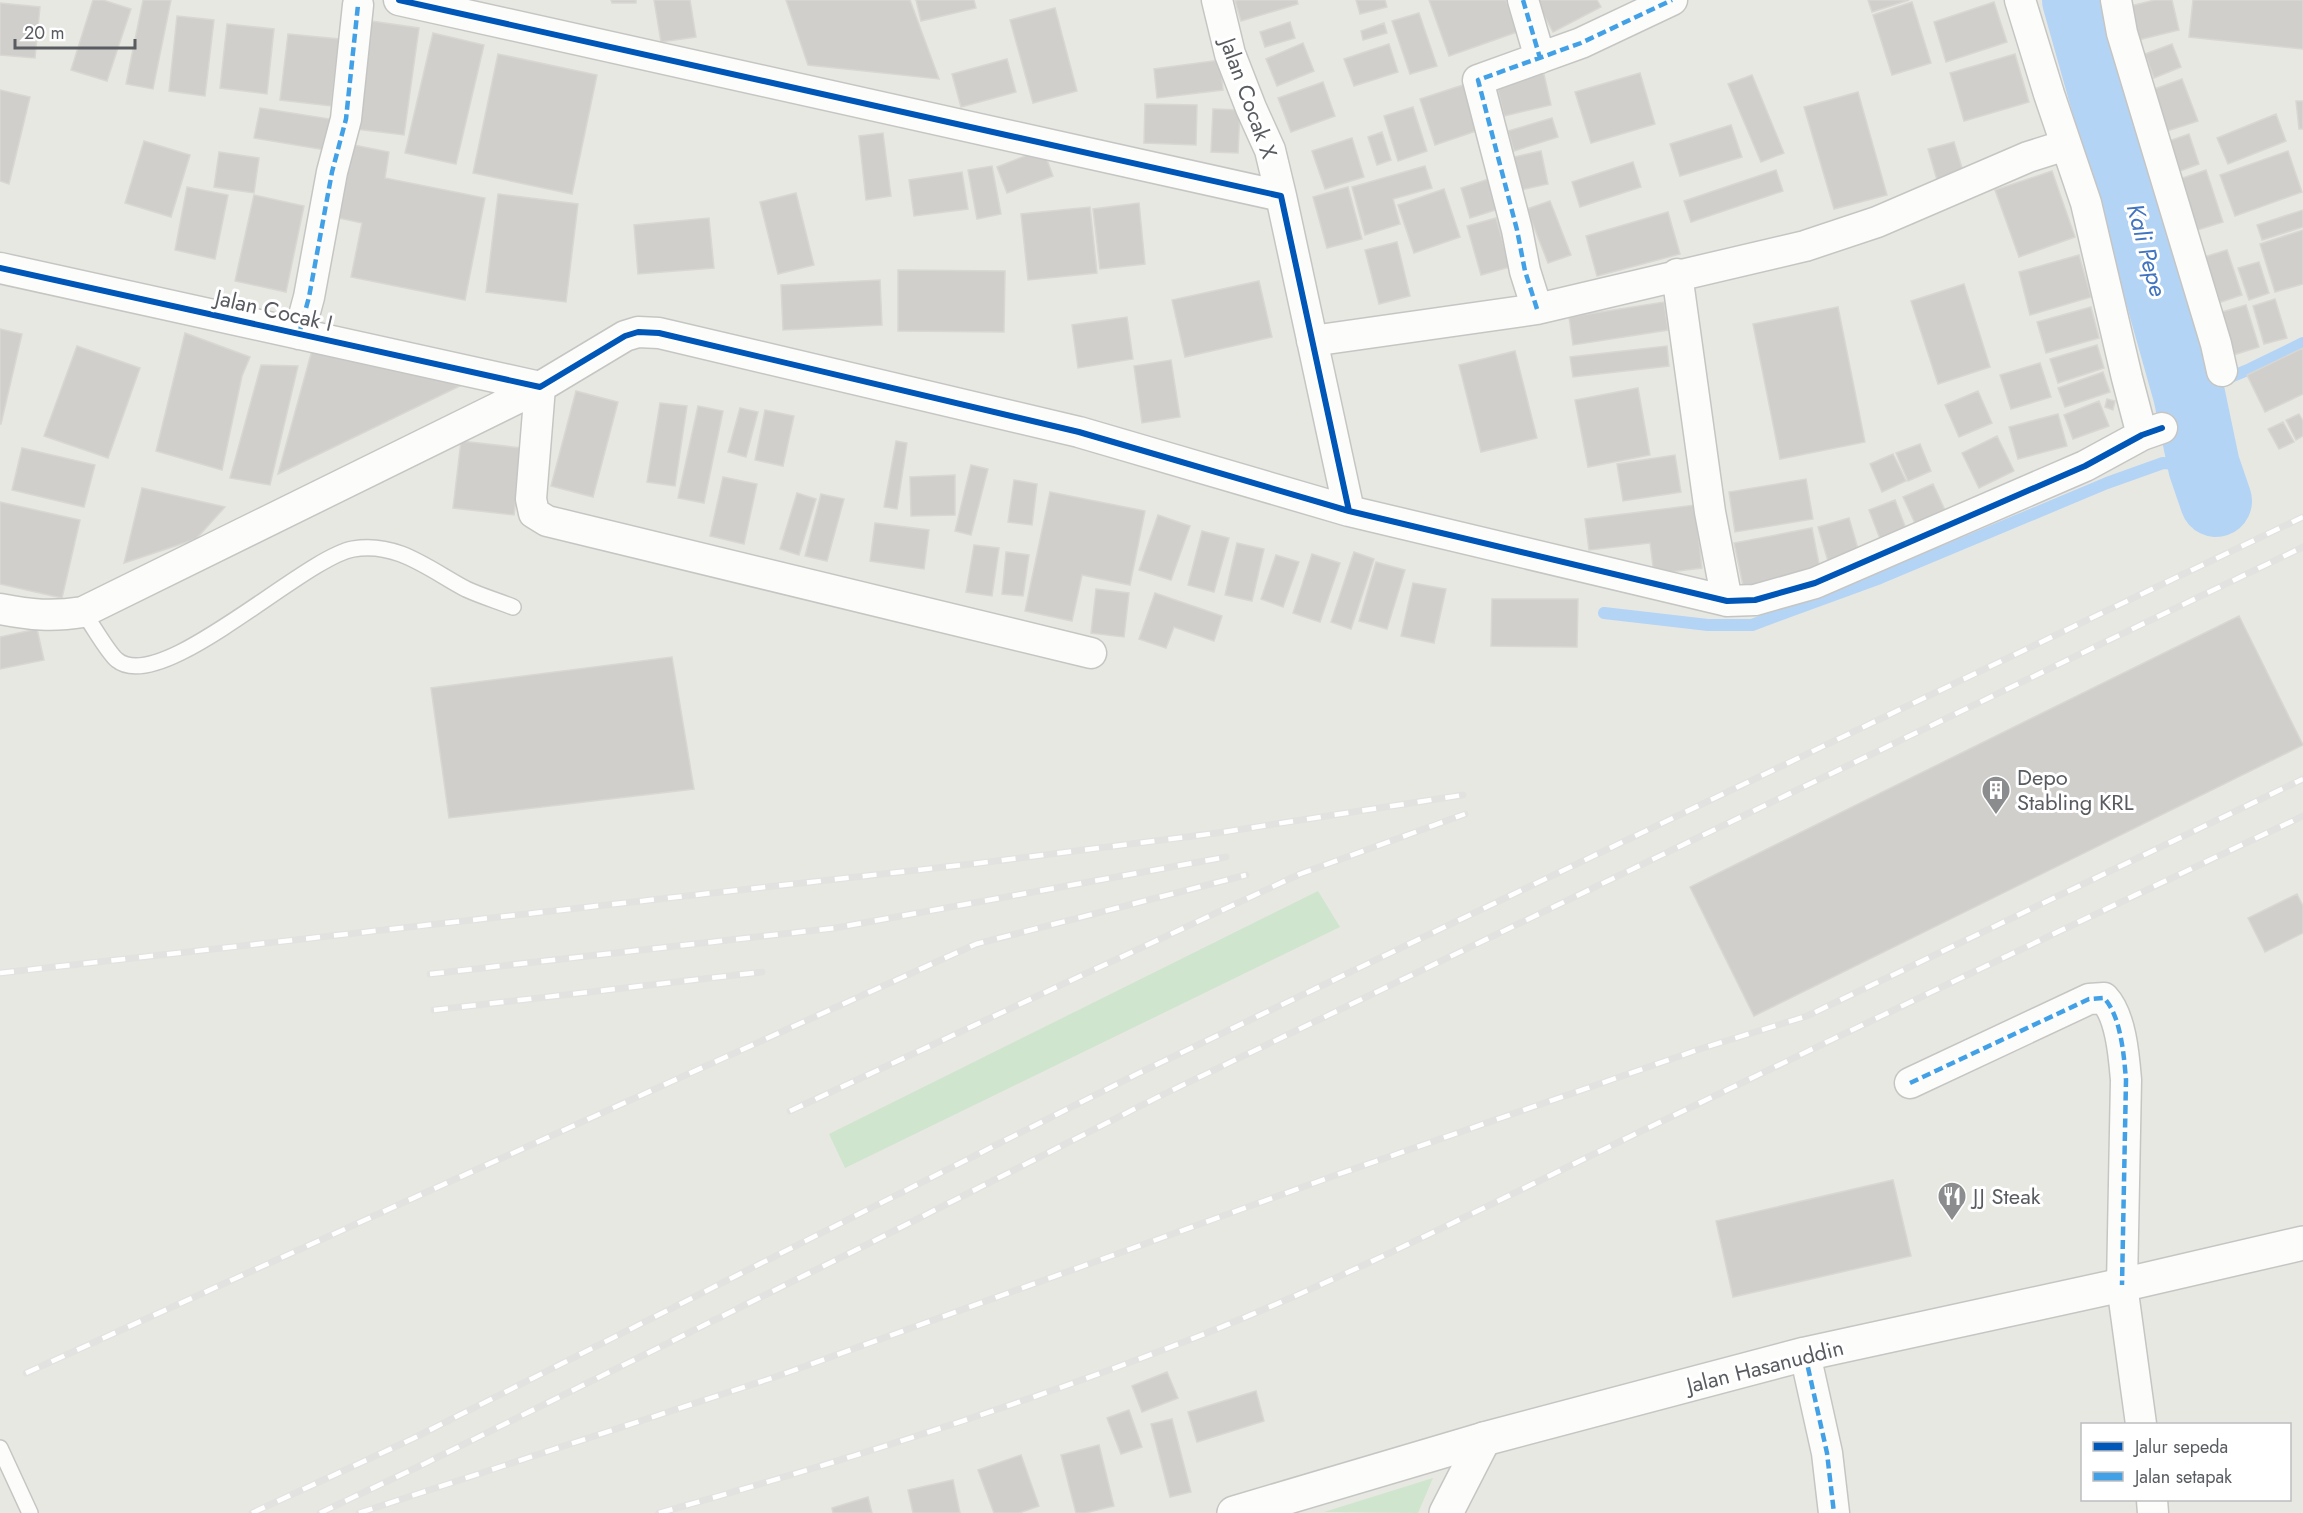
<svg xmlns="http://www.w3.org/2000/svg" width="2303" height="1513" viewBox="0 0 2303 1513" font-family="Jost,sans-serif">
<rect width="100%" height="100%" fill="#e8e8e2"/>
<path fill="#cfe5ce" d="M1318 891 1340 927 845 1168 829 1134Z
M1433 1478 1418 1513 1324 1512Z"/>
<g fill="none" stroke-linecap="round" stroke-linejoin="round">
<path stroke="#b4d4f6" stroke-width="12" d="M2189 394 2250 369 2303 343
M1604 613 1708 625H1752L1880 578 2107 483 2163 463 2204 466"/>
<path stroke="#b4d4f6" stroke-width="72" d="M2078 0 2189 394 2204 466 2216 501"/>
</g>
<path fill="#d0cfcc" stroke="#d8d7d2" stroke-width="1.5" d="M93 0H103L131 9 107 81 71 70Z
M143 0H171L153 89 126 84Z
M611 0H636V3H612Z
M654 0H690L696 37 661 42Z
M786 0H910L939 79 808 65Z
M916 0H974L976 8 921 21Z
M1238 0H1297L1298 4 1241 21 1235 1Z
M1356 0H1385L1387 7 1360 14Z
M1429 0H1506L1517 32 1449 56Z
M1536 0H1597L1601 7 1553 32Z
M1868 0H1909L1872 12Z
M2155 0H2172L2179 30 2138 40 2130 6Z
M2193 0H2303V49L2189 37Z
M1912 2 1931 63 1892 75 1873 15Z
M1994 2 2007 42 1946 62 1934 22Z
M0 3 40 7 35 58 0 55Z
M1055 8 1077 91 1033 103 1010 20Z
M1419 13 1437 66 1410 74 1392 21Z
M177 16 214 20 205 96 169 91Z
M371 21 419 28 404 135 356 129Z
M1290 22 1295 38 1265 47 1260 32Z
M1384 23 1387 33 1363 40 1361 31Z
M227 24 274 29 267 94 220 88Z
M433 33 484 45 456 164 405 153Z
M288 34 339 39 331 106 280 100Z
M1303 43 1314 71 1277 86 1266 59Z
M1389 44 1398 72 1354 86 1344 59Z
M2172 44 2181 67 2154 78 2145 54Z
M498 54 597 75 572 194 473 173Z
M2015 54 2029 102 1964 121 1950 73Z
M1007 59 1016 92 961 107 952 74Z
M1220 60 1223 90 1157 98 1154 69Z
M1543 70 1551 105 1504 116 1496 82Z
M1640 73 1655 124 1591 143 1575 92Z
M1752 75 1784 153 1761 162 1728 84Z
M2182 79 2198 121 2164 132 2149 91Z
M1323 82 1335 116 1291 132 1278 98Z
M1469 83 1485 128 1435 145 1420 99Z
M0 90 30 97 9 184 0 181Z
M1858 92 1887 195 1834 209 1804 107Z
M2296 101H2303V129H2299Z
M1145 104 1197 105 1196 145 1144 143Z
M1413 107 1427 151 1398 161 1384 116Z
M260 108 330 119 325 150 254 138Z
M1213 109 1240 110 1238 153 1211 152Z
M2276 114 2286 141 2228 164 2217 138Z
M1552 118 1558 137 1514 151 1508 131Z
M1731 125 1742 157 1680 176 1670 144Z
M1382 132 1391 160 1377 165 1368 137Z
M883 133 891 196 866 200 859 136Z
M2189 134 2199 164 2180 171 2169 141Z
M1352 138 1364 177 1325 189 1312 151Z
M144 141 190 155 171 217 125 203Z
M1954 142 1963 171 1937 180 1928 149Z
M349 144 389 152 385 178 485 198 465 300 351 277 362 223 334 217Z
M1043 149 1053 176 1007 193 997 167Z
M1541 151 1548 184 1521 190 1514 157Z
M2288 151 2302 192 2235 216 2220 175Z
M219 152 259 158 254 193 214 187Z
M1633 162 1641 187 1580 207 1572 182Z
M992 166 1001 214 977 219 968 170Z
M1425 166 1432 188 1393 199 1400 224 1365 235 1352 187Z
M1776 170 1783 191 1691 222 1684 201Z
M2206 170 2223 222 2194 231 2177 180Z
M2052 171 2075 237 2019 257 1995 190Z
M962 172 968 209 914 216 909 180Z
M1492 178 1502 208 1470 218 1461 188Z
M187 187 228 195 215 259 175 250Z
M1348 187 1362 239 1327 248 1313 197Z
M1444 189 1460 237 1414 253 1398 205Z
M796 193 814 265 778 274 760 202Z
M498 194 578 204 566 302 486 292Z
M254 195 304 206 286 292 235 281Z
M1550 201 1571 255 1548 263 1527 209Z
M1139 203 1145 264 1100 269 1093 209Z
M1090 207 1097 273 1028 280 1021 214Z
M2303 210V227L2262 240 2257 225Z
M1668 212 1680 254 1597 276 1586 236Z
M709 218 714 268 638 274 634 225Z
M1496 218 1510 267 1481 275 1467 226Z
M2303 230V284L2275 292 2260 244Z
M1397 242 1410 296 1379 304 1365 250Z
M2227 250 2242 295 2215 304 2201 258Z
M2079 255 2091 297 2030 315 2019 272Z
M2259 262 2269 293 2249 300 2238 268Z
M898 270 1005 271 1004 332 898 331Z
M880 280 882 325 783 330 781 285Z
M1259 281 1272 337 1185 357 1172 300Z
M1964 284 1990 367 1938 384 1911 301Z
M2275 299 2287 338 2264 344 2253 306Z
M1664 302 1668 330 1573 345 1569 317Z
M2246 305 2259 347 2227 357 2215 314Z
M1838 307 1865 442 1780 459 1753 324Z
M2091 307 2099 338 2046 353 2037 322Z
M1127 317 1133 359 1078 368 1072 325Z
M0 329 22 334 1 424H0Z
M185 333 250 357 242 376 222 470 156 451Z
M314 343 460 386 278 474Z
M2097 345 2104 368 2058 383 2050 359Z
M77 346 140 368 108 458 44 436Z
M1667 346 1669 366 1573 377 1570 357Z
M2303 348V394L2265 412 2247 375Z
M1515 351 1537 438 1481 452 1459 365Z
M1171 360 1180 417 1142 423 1134 366Z
M2040 363 2051 397 2011 409 2000 375Z
M261 365 298 366 270 485 230 478Z
M2103 372 2110 392 2065 407 2058 388Z
M1638 388 1650 455 1588 467 1575 400Z
M576 391 618 402 593 497 551 486Z
M1978 391 1992 423 1959 437 1945 405Z
M2107 399 2115 401 2113 410 2105 407Z
M2099 401 2109 426 2073 439 2064 415Z
M660 403 687 406 675 486 647 482Z
M698 406 723 411 704 503 678 498Z
M740 408 758 412 746 457 728 452Z
M765 410 794 416 783 466 755 460Z
M2058 414 2067 446 2018 459 2009 427Z
M2299 414 2303 421V436L2296 440 2286 420Z
M2283 422 2294 442 2279 449 2268 429Z
M1997 436 2014 471 1979 488 1962 453Z
M461 441 522 448 514 515 453 508Z
M896 441 907 443 897 509 884 507Z
M1920 444 1931 471 1908 481 1896 453Z
M22 448 95 465 84 507 12 490Z
M1893 454 1906 481 1882 492 1870 464Z
M1675 455 1681 492 1623 501 1617 464Z
M971 465 988 469 971 535 955 531Z
M955 475V515L911 516 910 477Z
M723 477 757 484 744 544 710 536Z
M1806 479 1813 519 1735 532 1729 492Z
M1014 480 1037 484 1032 525 1008 522Z
M1933 484 1950 521 1920 534 1903 497Z
M142 488 225 507 196 539 124 563Z
M1050 492 1145 511 1130 585 1082 575 1072 621 1025 611Z
M797 493 816 499 799 555 780 549Z
M821 494 844 499 827 561 805 556Z
M1895 500 1910 539 1884 549 1869 510Z
M0 502 80 520 62 598 0 584Z
M1695 505 1702 568 1654 574 1650 543 1589 550 1585 519Z
M1158 515 1190 526 1171 580 1139 570Z
M1849 518 1861 559 1830 568 1818 527Z
M875 523 929 530 924 569 870 561Z
M1812 528 1821 574 1744 590 1734 543Z
M1202 531 1229 538 1214 592 1188 585Z
M1237 543 1264 549 1252 601 1225 595Z
M974 545 999 548 992 596 966 592Z
M1006 552 1029 555 1023 596 1002 594Z
M1354 552 1374 559 1351 629 1331 622Z
M1312 554 1340 563 1320 622 1293 613Z
M1276 555 1299 562 1283 607 1261 599Z
M1376 562 1405 570 1387 629 1359 621Z
M1413 583 1446 589 1434 643 1401 636Z
M1096 589 1129 593 1124 637 1091 633Z
M1155 593 1222 616 1214 641 1174 627 1166 648 1139 639Z
M1492 599H1578L1577 647 1491 646Z
M2239 616 2303 745 1754 1016 1690 887Z
M37 629 44 660 0 669V637Z
M672 657 694 789 449 818 431 688Z
M2297 894 2303 906V933L2265 952 2248 918Z
M1893 1180 1911 1256 1733 1297 1716 1221Z
M1167 1372 1178 1398 1142 1412 1132 1386Z
M1256 1391 1264 1421 1197 1442 1188 1412Z
M1129 1410 1142 1447 1121 1454 1107 1418Z
M1172 1419 1191 1492 1170 1497 1151 1424Z
M1099 1445 1114 1506 1085 1513H1076L1061 1455Z
M1021 1455 1039 1506 1019 1513H994L978 1470Z
M953 1480 960 1513H913L908 1490Z
M868 1497 872 1513H833L832 1508Z"/>
<g fill="none" stroke-linecap="round" stroke-linejoin="round">
<g stroke="#c5c6c4" stroke-width="18">
<path id="service" d="M83 612C92 624 108 653 117 660 161 696 303 558 353 549 397 541 430 570 466 589 481 596 498 601 513 607
M0 1448 30 1513"/>
</g>
<g stroke="#c5c6c4" stroke-width="33">
<path id="minor" d="M399 0 1281 196 1349 511
M1217 0 1230 54 1251 108 1270 150 1281 196
M1523 0 1540 58
M2020 0 2049 94 2086 203 2127 378 2142 435
M2116 0 2122 33 2216 344 2222 371
M0 268 540 387 625 336 638 332 659 333 1079 432 1349 511 1727 601 1755 600 1815 583 2085 466 2142 435 2162 428
M1677 274 1710 512 1727 601
M1537 309 1525 271 1517 230 1478 80 1581 43 1672 0
M299 334 309 297 332 172 346 119 358 5
M1312 341 1537 309 1805 246 1877 222 2028 157 2066 145
M0 609C31 615 52 617 83 612L540 387 531 499 534 513 547 521 1091 653
M1910 1083 2089 999 2104 998C2121 1016 2124 1056 2126 1080L2122 1285 2141 1424
M1805 1354 1827 1453 1834 1513
M2152 1500 2153 1513"/>
</g>
<g stroke="#c5c6c4" stroke-width="36">
<path id="tertiary" d="M1446 1513 1484 1439"/>
</g>
<g stroke="#c5c5c4" stroke-width="36">
<path id="secondary" d="M1234 1513 1484 1439 1805 1354 2122 1285 2303 1243"/>
</g>
<use href="#service" stroke="#fcfcfb" stroke-width="15"/>
<use href="#minor" stroke="#fcfcfb" stroke-width="30"/>
<use href="#tertiary" stroke="#fcfcfb" stroke-width="33"/>
<use href="#secondary" stroke="#fcfcfb" stroke-width="33"/>
<g stroke="#e2e2e1" stroke-width="7">
<path id="rail" d="M0 973 980 863 1217 833 1463 795
M430 974 835 928 1226 857
M434 1010 762 972
M790 1111 1300 874 1465 814
M26 1373 976 944 1246 875
M252 1513 412 1439 1139 1073 2303 517
M320 1513 426 1463 870 1243 1158 1097 2303 547
M359 1513 775 1377 1339 1174 1703 1048 1807 1016 2303 779
M659 1513C838 1463 1016 1407 1189 1340 1348 1278 1500 1199 1654 1125 1870 1021 2086 918 2303 816"/>
</g>
<use href="#rail" stroke="#fff" stroke-width="4.5" stroke-dasharray="14" stroke-linecap="butt"/>
<path stroke="#42a1e6" stroke-width="4.5" stroke-dasharray="9 4.5" stroke-linecap="butt" d="M1523 0 1540 58
M1537 309 1525 271 1517 230 1478 80 1581 43 1672 0
M299 334 309 297 332 172 346 119 358 5
M1910 1083 2089 999 2104 998C2121 1016 2124 1056 2126 1080L2122 1285
M1805 1354 1827 1453 1834 1513"/>
<g stroke="#fff" stroke-width="10">
<path id="cycleway" d="M399 0 1281 196 1349 511
M0 268 540 387 625 336 638 332 659 333 1079 432 1349 511 1727 601 1755 600 1815 583 2085 466 2142 435 2162 428"/>
</g>
<use href="#cycleway" stroke="#0057b8" stroke-width="6"/>
</g>
<defs>
<g id="building-pin" transform="scale(1.5)"><path d="M0 17L-7.5 6A9.5 9.5 0 1 1 7.5 6Z" fill="#8a8c8e" stroke="#fff"/><path d="M-4-6H4V6H1V3H-1V6H-4ZM-2.5-4.3h1.7v1.8h-1.7ZM.8-4.3h1.7v1.8H.8ZM-2.5-1h1.7V.8h-1.7ZM.8-1h1.7V.8H.8Z" fill="#fff"/></g>
<g id="restaurant-pin" transform="scale(1.5)"><path d="M0 17L-7.5 6A9.5 9.5 0 1 1 7.5 6Z" fill="#8a8c8e" stroke="#fff"/><path d="M-5-6h1v4h1v-4h1v4h1v-4h1v5L-1.5 .5V6h-2V.5L-5-1ZM5-6V6H3V1.5H1.5Q1.5-4 5-6Z" fill="#fff"/></g>
</defs>
<g fill-rule="evenodd">
<use href="#building-pin" x="1996" y="790"/>
<use href="#restaurant-pin" x="1952" y="1196"/>
</g>
<g text-anchor="middle" dominant-baseline="central" stroke-width="6" stroke-linejoin="round" paint-order="stroke">
<g font-size="22" fill="#585b60" stroke="#fff">
<text transform="translate(1249 98) rotate(70)">Jalan Cocak X</text>
<text transform="translate(274 310) rotate(13)">Jalan Cocak I</text>
<text transform="translate(1765 1366) rotate(-14)">Jalan Hasanuddin</text>
</g>
<g font-size="22" fill="#585b60" stroke="#fff" text-anchor="start">
<text x="2017" y="777">Depo<tspan x="2017" dy="25">Stabling KRL</tspan></text>
<text x="1973" y="1196">JJ Steak</text>
</g>
<g font-size="24" font-style="italic" fill="#4174c0" stroke="#fff">
<text transform="translate(2147 250) rotate(75)">Kali Pepe</text>
</g>
</g>
<rect x="2081" y="1423" width="210" height="78" fill="#ffffff" stroke="#bcbdbf" stroke-width="1.5"/>
<rect x="2093" y="1442" width="30" height="9" fill="#0057b8" stroke="#bcbdbf" stroke-width="1.5"/>
<text x="2135" y="1453" font-size="18" fill="#585b60">Jalur sepeda</text>
<rect x="2093" y="1472" width="30" height="9" fill="#42a1e6" stroke="#bcbdbf" stroke-width="1.5"/>
<text x="2135" y="1483" font-size="18" fill="#585b60">Jalan setapak</text>
<path d="M15 39v9h120v-9" fill="none" stroke="#585b60" stroke-width="3"/>
<text x="24" y="39" font-size="18" fill="#585b60" stroke="#ffffff" stroke-width="4.5" paint-order="stroke">20 m</text>
</svg>
